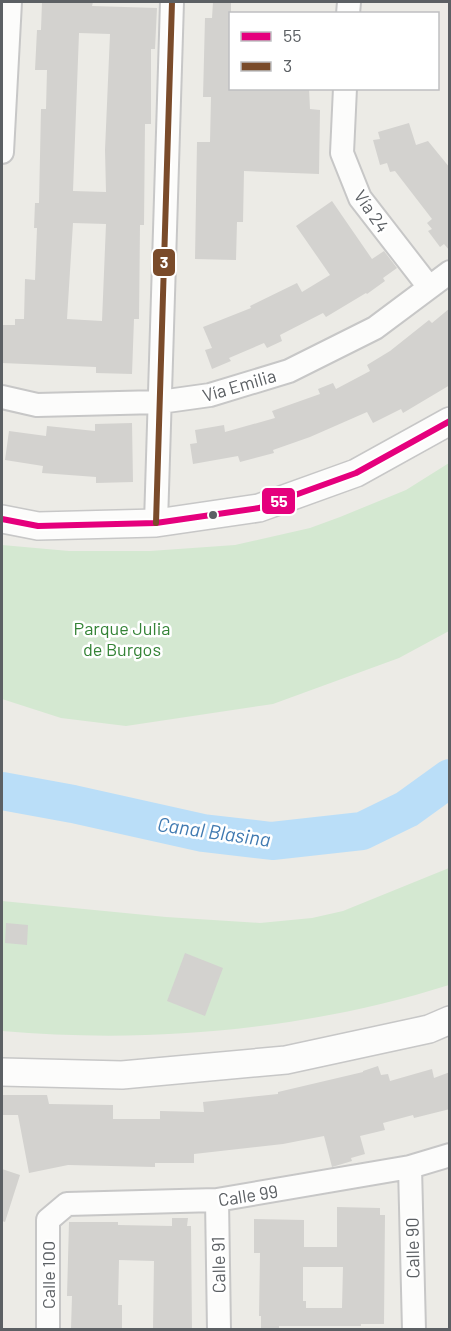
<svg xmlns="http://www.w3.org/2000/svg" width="451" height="1331" viewBox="0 0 451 1331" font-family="Barlow,sans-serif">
<rect width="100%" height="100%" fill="#ecebe6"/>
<path fill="#d4e8d1" d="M449 463V631L399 658 273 704 126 726 61 718 2 699V545L69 551H150L235 545 310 528 340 517 406 490Z
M449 868V985C306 1030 151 1044 2 1031V901L166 917 260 923 312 918 343 911Z"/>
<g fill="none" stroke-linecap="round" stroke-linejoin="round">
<path stroke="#badef8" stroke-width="38" d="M2 791 73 804 203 833 272 841 362 831 407 809 450 778"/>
</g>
<path fill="#d3d2cf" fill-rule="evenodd" d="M42 2H93L92 6 157 8 155 49H151V124H145L144 225H140L139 319H134L132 374 96 373V367L2 363V325H15V319H24L25 279 35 280 37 228H34L35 203H39L41 109H46L47 70H35L37 30H41ZM79 33 110 34 105 150 106 192 73 191ZM73 223 106 224 102 321 67 319Z
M213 2H231V88H309L310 109 320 110 319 174 244 171 243 222H237L236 260 195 259 197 142H210L211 97H203L205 18H212Z
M409 123 416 145 428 141 450 168V251L444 244 440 247 428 231 432 229 427 223 432 219 395 171 390 172 387 163 380 165 373 140 380 139 378 132Z
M332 201 372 259 384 251 397 268 383 278 385 281 367 294 366 293 326 317 323 313 280 335 282 341 267 348 264 343 229 358 231 361 212 369 205 350 212 348 203 327 251 308 250 306 297 283 302 292 330 275 296 226Z
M450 308V385L403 413 401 409 373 423 367 412 310 437 273 450 274 453 240 462 238 456 193 464 190 444 197 443 195 430 224 425 225 432 275 418 272 411 320 394 318 389 333 383 336 389 370 371 367 365 390 351 429 320 432 323Z
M132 423 133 482 96 483V477L42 473 43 466 5 460 9 431 46 436 47 426 95 431V424Z
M6 923 28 925 27 945 5 943Z
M185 953 223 968 205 1016 167 1001Z
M378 1066 381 1075 388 1074 390 1081 432 1069 434 1078 450 1072V1109L414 1118 413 1115 383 1123 385 1130 360 1136 365 1154 351 1158 352 1161 332 1167 324 1136 283 1144 194 1154V1163H155V1167L68 1165 29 1173 18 1115H2V1095H47L49 1104 113 1105V1119H160V1111L204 1112 203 1102 278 1094V1092L363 1072V1071Z
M2 1169 20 1175 5 1222 2 1221Z
M337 1207 380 1208V1215H385L384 1324H361V1326H279V1329H261V1316H259L260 1253H254V1219L304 1220V1247H337ZM303 1267H343L342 1308H306V1301H303Z
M172 1218H188L187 1226H191L192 1329H153L154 1261 119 1260 118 1305H122V1329H71L72 1296H67L69 1222H118V1225L172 1226Z"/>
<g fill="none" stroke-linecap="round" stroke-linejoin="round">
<g stroke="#c7c7c7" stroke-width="26">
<path id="minor" d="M348 14 349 2
M345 88 342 153 360 198 429 287
M2 152 10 2
M2 397 37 405 160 402 210 395 289 371 375 328 450 272
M156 523 172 2
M410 1167 414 1330
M217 1200 219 1330
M48 1330V1220L67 1204 217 1200 410 1167 450 1155"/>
</g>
<g stroke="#c7c7c7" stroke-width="30">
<path id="tertiary" d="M2 519 38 526 156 523 259 508 356 473 450 421
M2 1072 122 1075 286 1060 429 1029 450 1020"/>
</g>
<use href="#minor" stroke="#fcfcfb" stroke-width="22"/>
<use href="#tertiary" stroke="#fcfcfb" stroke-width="27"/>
<g stroke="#fff" stroke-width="10">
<path id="bus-1" d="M2 519 38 526 156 523 259 508 356 473 450 421"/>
</g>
<g stroke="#fff" stroke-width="10">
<path id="bus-2" d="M156 523 172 2"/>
</g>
<use href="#bus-1" stroke="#e5007d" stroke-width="6"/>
<use href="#bus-2" stroke="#7a4b2a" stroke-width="6"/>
</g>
<circle fill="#5c6064" stroke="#fff" stroke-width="2" cx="213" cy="515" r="5"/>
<g text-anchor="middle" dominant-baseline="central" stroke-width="5" stroke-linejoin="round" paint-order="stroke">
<g font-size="18" fill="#5c6064" stroke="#fff">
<text transform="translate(372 211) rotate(56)">Vía 24</text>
<text transform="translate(239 385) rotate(-16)">Vía Emilia</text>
<text transform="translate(248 1195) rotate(-9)">Calle 99</text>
<text transform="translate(412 1248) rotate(-91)">Calle 90</text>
<text transform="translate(218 1265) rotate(-91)">Calle 91</text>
<text transform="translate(48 1275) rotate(-90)">Calle 100</text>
</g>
<g font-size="18" fill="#348336" stroke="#fff">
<text x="122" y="628">Parque Julia<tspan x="122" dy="21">de Burgos</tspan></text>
</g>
<g font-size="20" font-style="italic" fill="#407ab1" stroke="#fff">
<text transform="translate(214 831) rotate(8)">Canal Blasina</text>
</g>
</g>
<g stroke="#fff" stroke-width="2">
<rect x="152" y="248" width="24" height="29" rx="6" fill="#7a4b2a"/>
<rect x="261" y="487" width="35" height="28" rx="6" fill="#e5007d"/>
</g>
<g font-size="16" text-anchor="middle" font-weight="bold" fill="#fff">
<text x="164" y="268">3</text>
<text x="279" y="507">55</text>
</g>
<rect width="451" height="1331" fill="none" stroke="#5c6064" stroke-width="6"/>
<rect x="229" y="12" width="210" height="78" fill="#ffffff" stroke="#bebfc1" stroke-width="1.5"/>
<rect x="241" y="32" width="30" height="9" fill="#e5007d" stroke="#bebfc1" stroke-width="1.5"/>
<text x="283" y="42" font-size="18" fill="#5c6064">55</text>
<rect x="241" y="62" width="30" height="9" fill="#7a4b2a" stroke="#bebfc1" stroke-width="1.5"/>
<text x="283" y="72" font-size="18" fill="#5c6064">3</text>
</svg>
